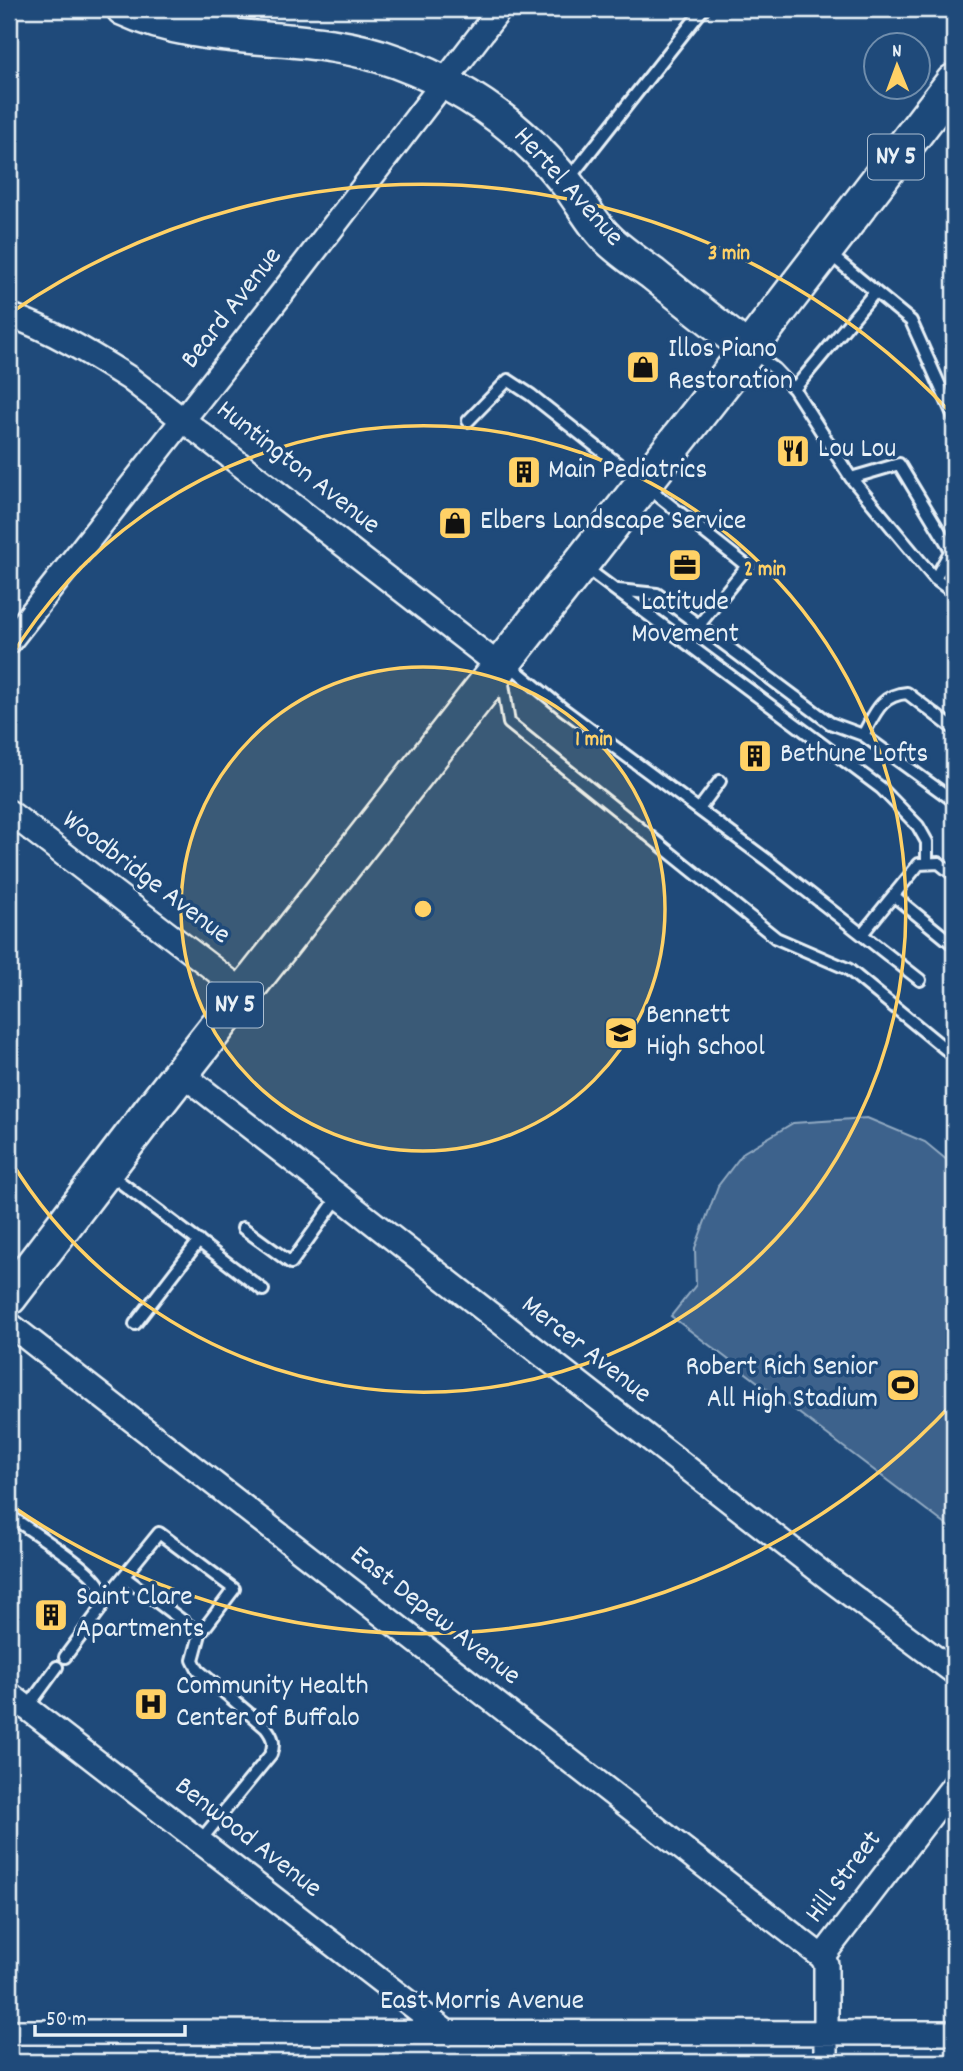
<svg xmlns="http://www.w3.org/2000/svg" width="963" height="2071" viewBox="0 0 963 2071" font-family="Dekko,sans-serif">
<rect width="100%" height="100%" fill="#1f4a7a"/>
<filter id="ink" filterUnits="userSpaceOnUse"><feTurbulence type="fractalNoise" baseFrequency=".0143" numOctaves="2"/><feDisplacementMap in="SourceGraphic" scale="14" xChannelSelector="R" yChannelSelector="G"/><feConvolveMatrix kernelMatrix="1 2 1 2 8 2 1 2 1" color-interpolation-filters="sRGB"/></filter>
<g filter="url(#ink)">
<path fill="#3c628c" stroke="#92aac2" stroke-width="2" d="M867 1118 925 1142 954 1166V1531L671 1316 696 1285 695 1248 718 1186 744 1152 793 1123Z"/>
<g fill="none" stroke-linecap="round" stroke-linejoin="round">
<g stroke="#e8f1f8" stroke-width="16">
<path id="lane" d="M568 180 703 9
M827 252 911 321 954 417
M752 352 775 369 794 389 851 478 899 464 951 550 935 579 851 478
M794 389 875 292
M468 421 508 380 531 395 747 566 699 625
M583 566 881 788 918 826 927 842V862
M935 579 954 593
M618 590 657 594 830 723 863 735
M507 663 563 709 767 860 920 980
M502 677 509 723 776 938 848 969 954 1056
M954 729 907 693C880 695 875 714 863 735L954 801
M699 809 720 781
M894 896 954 945
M862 934 919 864 939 863 954 875
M108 1173 263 1290
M243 1228 291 1263 339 1196
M135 1324 199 1241
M9 1515C29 1530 88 1566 99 1585 105 1593 104 1602 100 1610L65 1657
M103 1602 159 1533 234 1589 200 1634 124 1577
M27 1708 57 1667
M200 1841 271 1754C275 1743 273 1737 266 1728L198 1670 193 1660 200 1634"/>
</g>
<g stroke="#e8f1f8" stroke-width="28">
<path id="street" d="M9 315C52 330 91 354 129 378L501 667
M9 642 283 292 500 9
M9 812 245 993
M181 1073 831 1580 954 1672
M9 1324 822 1957
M9 1694 448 2033
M822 1957 954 1785
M822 1957 826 1964V2062
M9 2032 954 2033"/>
</g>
<g stroke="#e8f1f8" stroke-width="37">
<path id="secondary" d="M123 9C209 49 307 28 397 62 462 86 519 125 563 179 579 197 590 222 607 238 621 252 638 263 653 274 685 300 717 325 749 350"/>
</g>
<g stroke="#e8f1f8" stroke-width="40">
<path id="primary" d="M9 1297 151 1111 743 357 954 82"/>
</g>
<use href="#lane" stroke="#1f4a7a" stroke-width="10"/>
<use href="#street" stroke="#1f4a7a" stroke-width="23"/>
<use href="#secondary" stroke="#1f4a7a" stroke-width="32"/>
<use href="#primary" stroke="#1f4a7a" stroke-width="35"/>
</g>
</g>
<circle cx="423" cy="909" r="242" fill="#ffd166" fill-opacity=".12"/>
<g fill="none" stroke="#ffd166" stroke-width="3.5">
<circle cx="423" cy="909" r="242"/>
<path d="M9 660A483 483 0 1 1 9 1158"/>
<path d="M953 1403A725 725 0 0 1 12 1506M12 312A725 725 0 0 1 953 415"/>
</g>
<defs>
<g id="shop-square" transform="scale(1.75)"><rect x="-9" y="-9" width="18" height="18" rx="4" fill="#ffd166" stroke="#1f4a7a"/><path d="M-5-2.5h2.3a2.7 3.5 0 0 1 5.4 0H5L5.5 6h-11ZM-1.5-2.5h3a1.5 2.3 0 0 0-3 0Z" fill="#111"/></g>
<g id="restaurant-square" transform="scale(1.75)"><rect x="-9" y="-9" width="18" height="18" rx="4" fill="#ffd166" stroke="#1f4a7a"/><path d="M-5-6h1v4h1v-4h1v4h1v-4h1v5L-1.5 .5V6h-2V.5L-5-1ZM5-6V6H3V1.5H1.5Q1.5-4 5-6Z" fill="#111"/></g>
<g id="building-square" transform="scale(1.75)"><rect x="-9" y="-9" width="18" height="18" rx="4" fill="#ffd166" stroke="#1f4a7a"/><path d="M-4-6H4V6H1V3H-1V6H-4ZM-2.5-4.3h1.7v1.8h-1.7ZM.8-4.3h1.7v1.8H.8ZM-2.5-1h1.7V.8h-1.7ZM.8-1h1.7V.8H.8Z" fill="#111"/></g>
<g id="office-square" transform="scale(1.75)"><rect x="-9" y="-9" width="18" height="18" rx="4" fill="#ffd166" stroke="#1f4a7a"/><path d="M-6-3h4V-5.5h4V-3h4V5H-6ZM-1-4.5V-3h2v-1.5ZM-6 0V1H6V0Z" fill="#111"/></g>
<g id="school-square" transform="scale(1.75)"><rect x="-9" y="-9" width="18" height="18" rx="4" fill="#ffd166" stroke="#1f4a7a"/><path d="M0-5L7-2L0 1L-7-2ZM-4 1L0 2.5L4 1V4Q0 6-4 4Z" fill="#111"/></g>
<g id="stadium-square" transform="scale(1.75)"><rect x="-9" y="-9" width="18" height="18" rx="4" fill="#ffd166" stroke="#1f4a7a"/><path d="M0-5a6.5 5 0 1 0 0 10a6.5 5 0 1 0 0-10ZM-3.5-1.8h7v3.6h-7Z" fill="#111"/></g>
<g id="hospital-square" transform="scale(1.75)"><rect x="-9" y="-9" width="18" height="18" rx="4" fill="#ffd166" stroke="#1f4a7a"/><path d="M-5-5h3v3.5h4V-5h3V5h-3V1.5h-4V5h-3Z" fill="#111"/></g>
</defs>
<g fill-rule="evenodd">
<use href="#shop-square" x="643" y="367"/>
<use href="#restaurant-square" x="793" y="451"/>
<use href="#building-square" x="524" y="472"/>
<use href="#shop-square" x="455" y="523"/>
<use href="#office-square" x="685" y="565"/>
<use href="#building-square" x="755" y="756"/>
<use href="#school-square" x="621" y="1033"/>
<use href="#stadium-square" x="903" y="1385"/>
<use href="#building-square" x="51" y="1615"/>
<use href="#hospital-square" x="151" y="1704"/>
</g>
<g text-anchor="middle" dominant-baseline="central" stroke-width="7" stroke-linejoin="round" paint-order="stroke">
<g fill="#1f4a7a" stroke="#acbfd2" stroke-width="2">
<rect x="868" y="134.5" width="56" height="45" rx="5"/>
<rect x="207" y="982.5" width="56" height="45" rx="5"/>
</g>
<g font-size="26" font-weight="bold" fill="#e8f1f8">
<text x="896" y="157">NY 5</text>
<text x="235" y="1005">NY 5</text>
</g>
<g font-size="28" fill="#e8f1f8" stroke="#1f4a7a">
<text transform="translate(567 188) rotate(48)">Hertel Avenue</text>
<text transform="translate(233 309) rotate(-52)">Beard Avenue</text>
<text transform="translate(297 469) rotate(38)">Huntington Avenue</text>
<text transform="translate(145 879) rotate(37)">Woodbridge Avenue</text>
<text transform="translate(585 1351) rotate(38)">Mercer Avenue</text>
<text transform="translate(434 1617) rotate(38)">East Depew Avenue</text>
<text transform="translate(247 1839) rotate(38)">Benwood Avenue</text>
<text transform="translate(845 1878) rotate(-53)">Hill Street</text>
<text x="482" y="2003">East Morris Avenue</text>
</g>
<g font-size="28" fill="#e8f1f8" stroke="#1f4a7a" text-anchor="start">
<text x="668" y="351">Illos Piano<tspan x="668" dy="32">Restoration</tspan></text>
<text x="818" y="451">Lou Lou</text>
<text x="548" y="472">Main Pediatrics</text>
<text x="480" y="523">Elbers Landscape Service</text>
<text x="685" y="604" text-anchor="middle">Latitude<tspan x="685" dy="32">Movement</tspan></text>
<text x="780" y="756">Bethune Lofts</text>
<text x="646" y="1017">Bennett<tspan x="646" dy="32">High School</tspan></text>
<text x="878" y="1369" text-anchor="end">Robert Rich Senior<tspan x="878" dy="32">All High Stadium</tspan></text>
<text x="76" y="1599">Saint Clare<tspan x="76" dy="32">Apartments</tspan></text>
<text x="176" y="1688">Community Health<tspan x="176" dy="32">Center of Buffalo</tspan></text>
</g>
</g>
<circle cx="423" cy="909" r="10" fill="#ffd166" stroke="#1f4a7a" stroke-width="3.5"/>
<g font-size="21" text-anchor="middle" font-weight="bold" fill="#ffd166" stroke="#1f4a7a" stroke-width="7" stroke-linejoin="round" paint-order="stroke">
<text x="729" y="259">3 min</text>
<text x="765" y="575">2 min</text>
<text x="594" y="745">1 min</text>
</g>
<rect width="963" height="2071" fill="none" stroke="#1f4a7a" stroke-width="35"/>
<rect x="18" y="18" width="928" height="2036" fill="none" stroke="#e8f1f8" stroke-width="2.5" filter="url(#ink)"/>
<g transform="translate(897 66) rotate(359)"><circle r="33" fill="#1f4a7a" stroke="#6f8dac" stroke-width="2"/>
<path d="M0-5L12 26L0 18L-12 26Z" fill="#ffd166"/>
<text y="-10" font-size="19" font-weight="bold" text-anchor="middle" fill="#e8f1f8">N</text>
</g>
<path d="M35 2025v10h150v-10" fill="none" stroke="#e8f1f8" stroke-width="3.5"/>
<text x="46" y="2025" font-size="21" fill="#e8f1f8" stroke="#1f4a7a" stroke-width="5" paint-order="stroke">50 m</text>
</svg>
